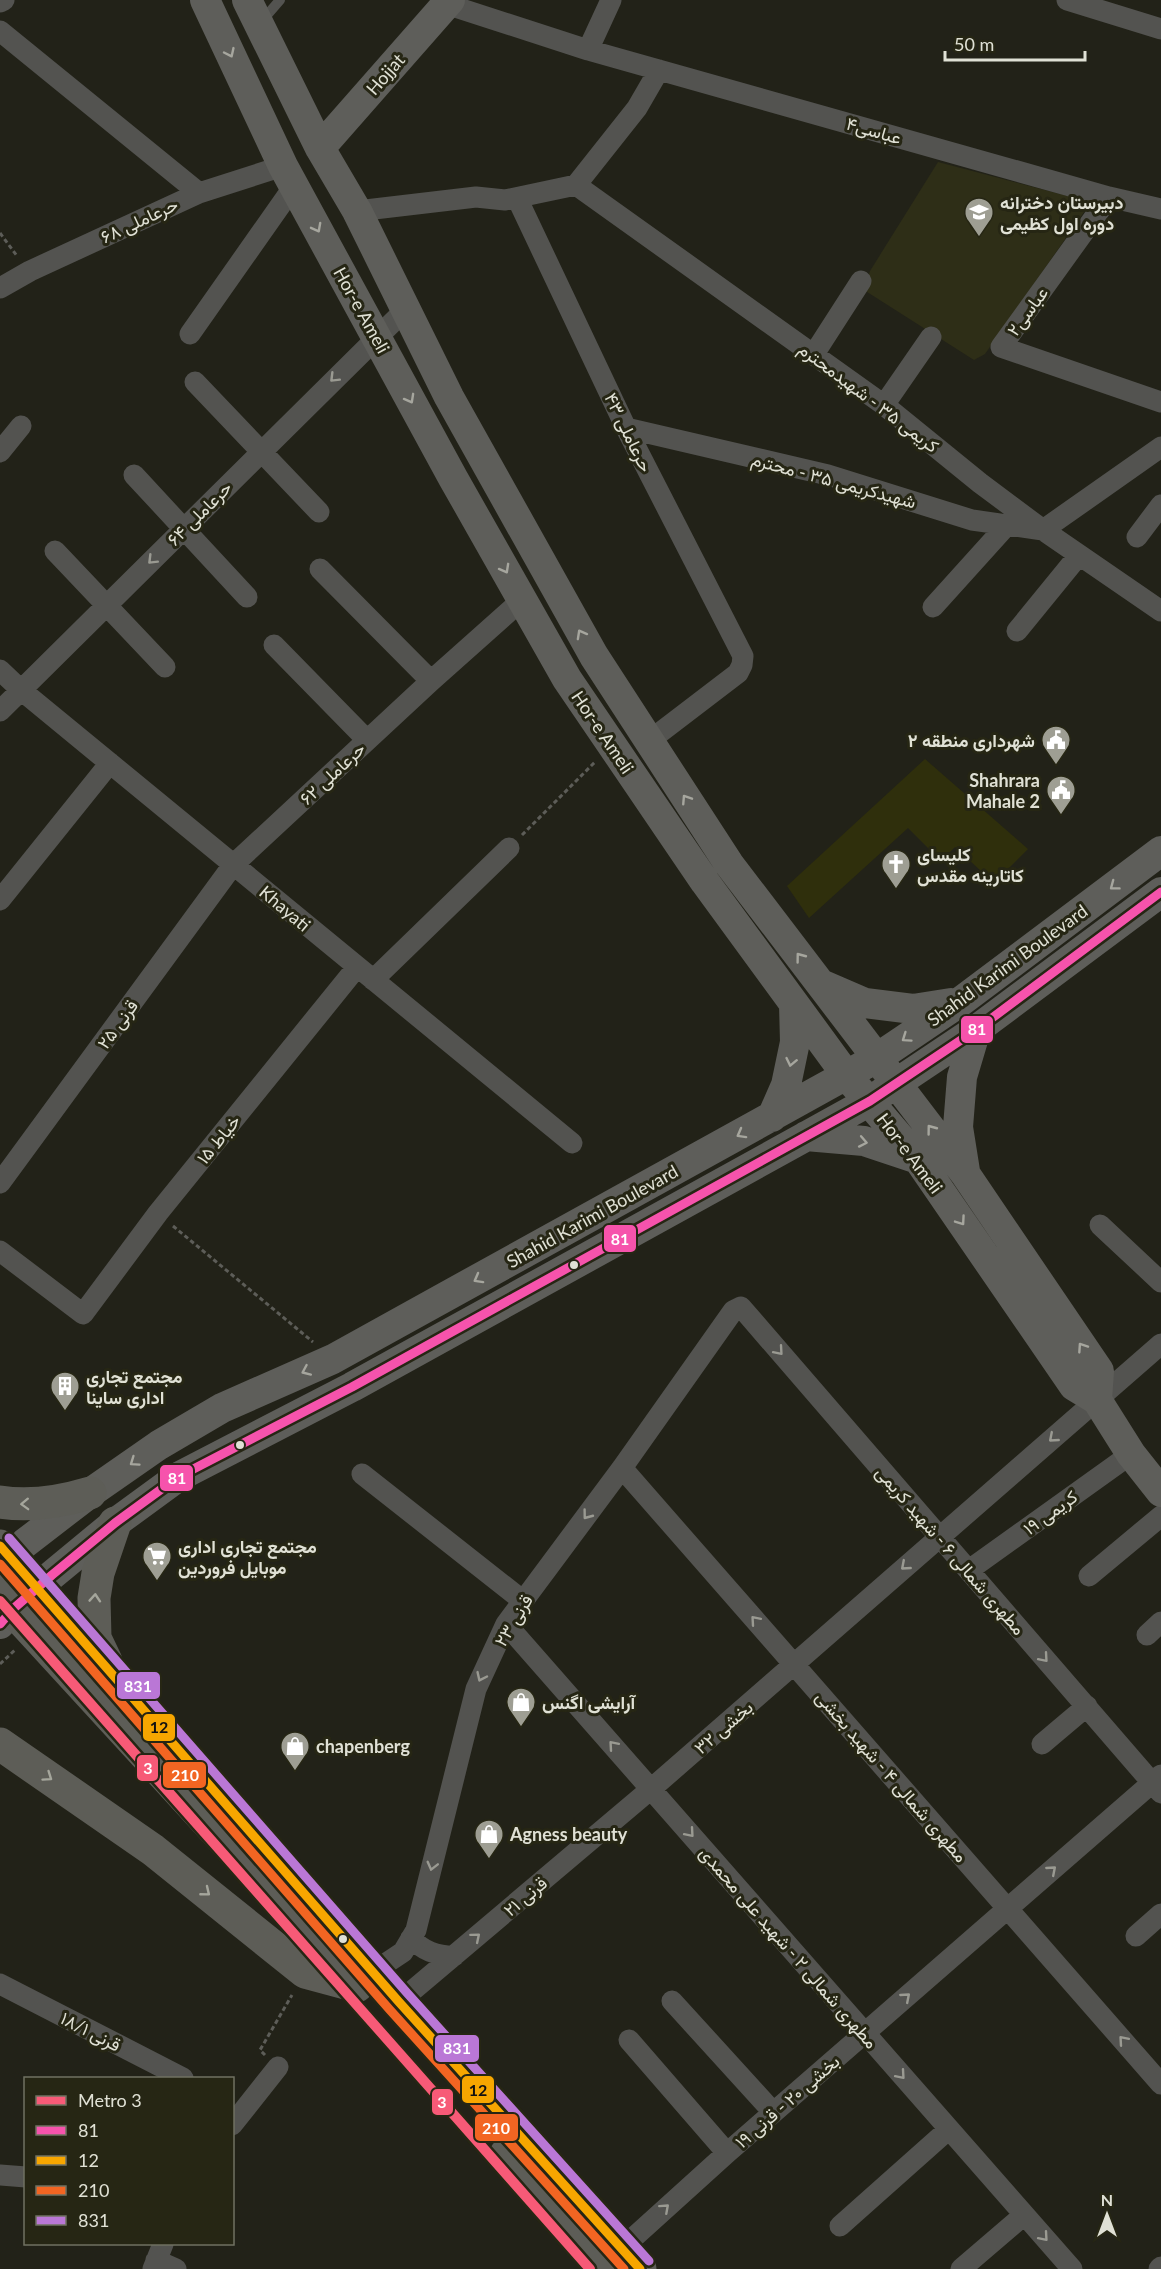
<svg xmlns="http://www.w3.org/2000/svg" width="1161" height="2269" viewBox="0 0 1161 2269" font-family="Lato,Vazirmatn,sans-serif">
<rect width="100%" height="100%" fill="#222218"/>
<path fill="#2e2e17" d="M938 162 1091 202 985 354 974 360 864 290 870 271Z"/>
<path fill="#2f2f0c" d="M925 759 1028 849 994 883 955 847 941 861 908 828 809 918 787 886Z"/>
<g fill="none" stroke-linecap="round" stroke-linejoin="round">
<path stroke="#5d5d58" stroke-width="3" stroke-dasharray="4.5 3" stroke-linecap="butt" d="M0 233 17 256
M522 835 596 761
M173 1226 313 1342
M0 1664 15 1650
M265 2055 260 2050 292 1995"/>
<path stroke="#535350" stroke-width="10" d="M261 22 280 0"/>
<path stroke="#535350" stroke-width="21" d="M1067 0 1161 29
M0 2 4 0
M446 4 588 50 1109 197 1161 209
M0 31 199 193
M588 50 611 0
M576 185 884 405 980 483 1043 530 1161 611
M576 185 637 108 659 70
M1109 197 1001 347 1161 402
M517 198 626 428 743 656 742 665 738 673 649 741
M357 211 476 197 505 200 576 185
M0 288 30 271 199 193 283 166
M190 334 294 186
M814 354 861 281
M195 382 319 512
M884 405 931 337
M626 428 828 475 972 520 1043 530 1161 447
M0 452 21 426
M134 475 247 597
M1137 537 1161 505
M55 551 165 667
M320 569 431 681
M933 607 1007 525
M1017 631 1079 555
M274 645 367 740
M0 670 21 690 572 1143
M0 711 406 309
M0 900 110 763
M373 980 509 848
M0 1183 233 865 431 681 522 600
M1100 1225 1161 1282
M0 1251 83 1314 158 1213 357 967
M622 1468 1161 2084
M362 1474 522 1600
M969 1570 1131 1454
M1089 1576 1161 1516
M506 1624 1072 2269
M1147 1635 1161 1622
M1042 1744 1087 1706
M1136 1936 1161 1914
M411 1938C423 1951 436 1956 454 1956
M373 1972 403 1952 416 1930 476 1689 506 1624 622 1468 733 1311 741 1307 1161 1793
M0 1984 183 2078
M672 2001 773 2112
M399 2002 651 1789 1161 1344
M629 2040 727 2153
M232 2125 278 2067
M0 2175 26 2177
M840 2226 949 2129
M622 2248 727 2153 1161 1775
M156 2260 176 2269
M153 2269 163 2244
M961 2269 1024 2215
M1159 2269 1161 2267"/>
<path stroke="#5e5e5a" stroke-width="30" d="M205 0 283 166 453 478 567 679 705 882 847 1076 918 1159 1074 1386 1097 1400 1131 1454 1161 1492
M247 0 320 148 357 211 449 397 594 656 729 864 966 1175 1099 1371 1097 1400
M320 148 450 0
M821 984 865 1003 913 1009 951 1003
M772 1117 786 1085 795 1042 794 1004
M806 1136 864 1141 918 1159
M965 1171 958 1127 962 1077 976 1030
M0 1567 25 1543 90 1493 159 1445 222 1408 333 1359 877 1058 960 1002 1161 851
M0 1624 13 1609 52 1575 115 1523 178 1477 352 1387 870 1101 976 1030 1161 892"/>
<path stroke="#5d5d57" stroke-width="33" d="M0 1502C31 1507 60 1502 90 1493
M0 1546 399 2002 640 2269
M0 1596 330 1956
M106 1661 95 1638 94 1598 98 1573 115 1523
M0 1744 153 1850 305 1972 357 1986
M506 2154 608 2269"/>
<g stroke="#262614" stroke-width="14">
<path id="bus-1" d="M0 1624 13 1609 52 1575 115 1523 178 1477 352 1387 870 1101 976 1030 1161 892"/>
</g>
<g stroke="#262614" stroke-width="14">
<path id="bus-2" d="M0 1546 399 2002 640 2269"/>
</g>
<g stroke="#262614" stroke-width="14">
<path id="bus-3" d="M0 1564 390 2010 624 2269"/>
</g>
<g stroke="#262614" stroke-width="14">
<path id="bus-4" d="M9 1538 408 1994 649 2261"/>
</g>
<use href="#bus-1" stroke="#f653ac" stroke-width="9"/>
<use href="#bus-2" stroke="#f7a600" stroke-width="9"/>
<use href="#bus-3" stroke="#f26522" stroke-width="9"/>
<use href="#bus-4" stroke="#ba77d6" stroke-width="9"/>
<g stroke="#262614" stroke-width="15">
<path id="metro-1" d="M0 1601 590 2269"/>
</g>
<use href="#metro-1" stroke="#f75a77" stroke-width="10"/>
</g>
<defs><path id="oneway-chevron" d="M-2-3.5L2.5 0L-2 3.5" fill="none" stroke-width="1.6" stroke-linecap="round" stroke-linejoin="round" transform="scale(1.5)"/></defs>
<g stroke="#a6a69e">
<use href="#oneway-chevron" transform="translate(230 53) rotate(65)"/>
<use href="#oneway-chevron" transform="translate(317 228) rotate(62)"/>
<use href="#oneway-chevron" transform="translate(410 399) rotate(61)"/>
<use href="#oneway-chevron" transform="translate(505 569) rotate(61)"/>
<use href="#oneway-chevron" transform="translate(581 634) rotate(-119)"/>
<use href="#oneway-chevron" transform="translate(686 799) rotate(-123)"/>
<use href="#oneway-chevron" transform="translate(1114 886) rotate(143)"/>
<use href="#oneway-chevron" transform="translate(800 957) rotate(-127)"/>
<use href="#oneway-chevron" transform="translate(906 1038) rotate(145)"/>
<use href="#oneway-chevron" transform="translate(791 1062) rotate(102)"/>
<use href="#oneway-chevron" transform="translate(931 1129) rotate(-127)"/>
<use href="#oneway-chevron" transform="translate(741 1134) rotate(151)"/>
<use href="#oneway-chevron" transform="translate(863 1142) rotate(11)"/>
<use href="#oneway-chevron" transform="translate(961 1221) rotate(55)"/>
<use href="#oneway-chevron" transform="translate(478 1279) rotate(151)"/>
<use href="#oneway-chevron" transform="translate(1082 1347) rotate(-124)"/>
<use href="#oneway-chevron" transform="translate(306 1371) rotate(156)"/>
<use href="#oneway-chevron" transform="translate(134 1462) rotate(145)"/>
</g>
<g stroke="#9a9a92">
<use href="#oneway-chevron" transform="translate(334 378) rotate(135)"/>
<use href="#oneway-chevron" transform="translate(152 560) rotate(135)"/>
<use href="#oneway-chevron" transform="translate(779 1351) rotate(49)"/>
<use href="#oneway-chevron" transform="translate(1053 1438) rotate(139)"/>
<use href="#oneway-chevron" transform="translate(587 1515) rotate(127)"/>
<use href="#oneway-chevron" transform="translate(905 1566) rotate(139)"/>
<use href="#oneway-chevron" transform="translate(755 1620) rotate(-131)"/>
<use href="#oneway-chevron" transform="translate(1044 1658) rotate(49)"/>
<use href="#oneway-chevron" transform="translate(481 1677) rotate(115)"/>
<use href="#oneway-chevron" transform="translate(613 1745) rotate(-131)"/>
<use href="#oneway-chevron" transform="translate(690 1833) rotate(49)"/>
<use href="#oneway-chevron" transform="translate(432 1866) rotate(104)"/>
<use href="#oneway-chevron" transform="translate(1052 1870) rotate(-41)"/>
<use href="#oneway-chevron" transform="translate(476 1937) rotate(-40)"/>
<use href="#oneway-chevron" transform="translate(906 1997) rotate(-41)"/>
<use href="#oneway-chevron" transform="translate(1123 2040) rotate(-131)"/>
<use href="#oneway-chevron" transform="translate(901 2075) rotate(49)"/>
<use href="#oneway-chevron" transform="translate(665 2208) rotate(-42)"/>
<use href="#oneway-chevron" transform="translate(1044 2237) rotate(49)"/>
</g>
<g stroke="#a5a69c">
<use href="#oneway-chevron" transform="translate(25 1504) rotate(178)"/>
<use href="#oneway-chevron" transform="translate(95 1598) rotate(-86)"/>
<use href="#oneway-chevron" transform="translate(48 1777) rotate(35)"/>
<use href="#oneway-chevron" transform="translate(206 1892) rotate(39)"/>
</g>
<defs>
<g id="school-pin" transform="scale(1.5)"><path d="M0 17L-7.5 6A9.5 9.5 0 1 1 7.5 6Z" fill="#9e9e93" stroke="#262614"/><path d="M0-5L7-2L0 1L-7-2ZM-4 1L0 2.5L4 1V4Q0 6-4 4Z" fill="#fff"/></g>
<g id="civic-pin" transform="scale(1.5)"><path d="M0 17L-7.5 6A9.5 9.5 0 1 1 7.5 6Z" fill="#9e9e93" stroke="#262614"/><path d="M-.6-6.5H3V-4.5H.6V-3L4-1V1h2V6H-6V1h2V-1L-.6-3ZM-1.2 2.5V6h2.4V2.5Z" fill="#fff"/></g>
<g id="church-pin" transform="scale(1.5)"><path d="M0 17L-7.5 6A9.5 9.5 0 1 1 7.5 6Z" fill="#9e9e93" stroke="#262614"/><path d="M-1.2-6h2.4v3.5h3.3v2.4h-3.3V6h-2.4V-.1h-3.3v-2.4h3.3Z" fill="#fff"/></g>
<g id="building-pin" transform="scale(1.5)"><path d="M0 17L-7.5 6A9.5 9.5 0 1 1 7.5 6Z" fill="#9e9e93" stroke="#262614"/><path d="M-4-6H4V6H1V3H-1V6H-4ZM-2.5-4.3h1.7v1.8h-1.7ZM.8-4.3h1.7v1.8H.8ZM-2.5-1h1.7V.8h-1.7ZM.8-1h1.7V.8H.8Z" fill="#fff"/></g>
<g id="supermarket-pin" transform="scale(1.5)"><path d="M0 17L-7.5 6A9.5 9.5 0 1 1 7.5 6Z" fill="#9e9e93" stroke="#262614"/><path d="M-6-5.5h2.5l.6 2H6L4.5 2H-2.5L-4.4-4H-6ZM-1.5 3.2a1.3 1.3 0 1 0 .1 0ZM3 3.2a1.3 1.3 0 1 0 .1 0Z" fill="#fff"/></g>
<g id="shop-pin" transform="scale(1.5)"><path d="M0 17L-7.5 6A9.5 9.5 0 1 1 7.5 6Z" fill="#9e9e93" stroke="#262614"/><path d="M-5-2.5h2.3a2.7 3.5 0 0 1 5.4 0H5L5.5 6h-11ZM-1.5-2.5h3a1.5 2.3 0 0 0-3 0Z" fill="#fff"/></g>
</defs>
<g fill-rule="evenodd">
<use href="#school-pin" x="979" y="212"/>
<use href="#civic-pin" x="1056" y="740"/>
<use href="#civic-pin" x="1061" y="790"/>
<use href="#church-pin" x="896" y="864"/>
<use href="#building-pin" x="65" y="1386"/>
<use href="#supermarket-pin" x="157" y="1556"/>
<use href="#shop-pin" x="521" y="1702"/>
<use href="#shop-pin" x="295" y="1746"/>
<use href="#shop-pin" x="489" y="1834"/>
</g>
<g fill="#e0e1d5" stroke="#262614" stroke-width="2">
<circle cx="574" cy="1265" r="5"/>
<circle cx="240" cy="1445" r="5"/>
<circle cx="343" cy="1939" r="5"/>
</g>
<g text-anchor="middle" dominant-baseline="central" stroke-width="6" stroke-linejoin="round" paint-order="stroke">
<g font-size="18" fill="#e0e1d5" stroke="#262614">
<text transform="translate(385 74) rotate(-49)">Hojjat</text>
<text transform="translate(874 130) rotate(16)">عباسی۴</text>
<text transform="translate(139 220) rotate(-25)">حرعاملی ۶۸</text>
<text transform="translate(362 310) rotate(61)">Hor-e Ameli</text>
<text transform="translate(1027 311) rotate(-54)">عباسی۲</text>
<text transform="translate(869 397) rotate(37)">کریمی ۳۵ - شهیدمحترم</text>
<text transform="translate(629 432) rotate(64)">حرعاملی ۴۳</text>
<text transform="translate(834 480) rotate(15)">شهیدکریمی ۳۵ - محترم</text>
<text transform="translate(199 513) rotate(-45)">حرعاملی ۶۴</text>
<text transform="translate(603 732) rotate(56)">Hor-e Ameli</text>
<text transform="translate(332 773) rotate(-43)">حرعاملی ۶۲</text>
<text transform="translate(285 908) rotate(40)">Khayati</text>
<text transform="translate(1007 965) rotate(-36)">Shahid Karimi Boulevard</text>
<text transform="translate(117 1024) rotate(-54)">قرنی ۲۵</text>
<text transform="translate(218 1139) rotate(-51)">خیاط ۱۵</text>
<text transform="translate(910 1153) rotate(53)">Hor-e Ameli</text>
<text transform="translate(592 1216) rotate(-29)">Shahid Karimi Boulevard</text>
<text transform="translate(1050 1512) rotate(-36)">کریمی ۱۹</text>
<text transform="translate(951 1550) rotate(49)">مطهری شمالی ۶ - شهید کریمی</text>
<text transform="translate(513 1620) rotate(-59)">قرنی ۲۳</text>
<text transform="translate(723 1727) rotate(-41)">بخشی ۳۲</text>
<text transform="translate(892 1776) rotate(49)">مطهری شمالی ۴ - شهید بخشی</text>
<text transform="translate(525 1896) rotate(-40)">قرنی ۲۱</text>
<text transform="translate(789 1947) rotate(49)">مطهری شمالی ۲ - شهید علی محمدی</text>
<text transform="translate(91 2031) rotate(27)">قرنی ۱۸/۱</text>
<text transform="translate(787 2101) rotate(-41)">بخشی ۲۰ - قرنی ۱۹</text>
</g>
<g font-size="18" font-weight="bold" fill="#e0e1d5" stroke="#262614" text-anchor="start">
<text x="1000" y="202">دبیرستان دخترانه<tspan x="1000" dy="21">دوره اول کظیمی</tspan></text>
<text x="1035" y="740" text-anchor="end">شهرداری منطقه ۲</text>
<text x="1040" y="780" text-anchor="end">Shahrara<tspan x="1040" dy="21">Mahale 2</tspan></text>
<text x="917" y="854">کلیسای<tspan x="917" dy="21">کاتارینه مقدس</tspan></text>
<text x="86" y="1376">مجتمع تجاری<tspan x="86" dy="21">اداری ساینا</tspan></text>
<text x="178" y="1546">مجتمع تجاری اداری<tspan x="178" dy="21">موبایل فروردین</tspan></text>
<text x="542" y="1702">آرایشی اگنس</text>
<text x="316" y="1746">chapenberg</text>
<text x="510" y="1834">Agness beauty</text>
</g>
</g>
<g stroke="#262614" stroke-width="2">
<rect x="960" y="1015" width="34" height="29" rx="6" fill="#f653ac"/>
<rect x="603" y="1224" width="34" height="29" rx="6" fill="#f653ac"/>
<rect x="159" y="1464" width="35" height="28" rx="6" fill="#f653ac"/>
<rect x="116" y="1671" width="45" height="29" rx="6" fill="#ba77d6"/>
<rect x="142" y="1713" width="34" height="29" rx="6" fill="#f7a600"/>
<rect x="136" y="1754" width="23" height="28" rx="6" fill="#f75a77"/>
<rect x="162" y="1761" width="45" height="28" rx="6" fill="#f26522"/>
<rect x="434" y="2034" width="46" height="29" rx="6" fill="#ba77d6"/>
<rect x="461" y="2075" width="34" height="29" rx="6" fill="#f7a600"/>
<rect x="431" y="2088" width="23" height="28" rx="6" fill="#f75a77"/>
<rect x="474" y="2113" width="45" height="29" rx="6" fill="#f26522"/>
</g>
<g font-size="16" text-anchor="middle" font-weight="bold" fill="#fff">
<text x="977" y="1035">81</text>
<text x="620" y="1245">81</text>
<text x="177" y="1484">81</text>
<text x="138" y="1692">831</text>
<text x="148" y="1774">3</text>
<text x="185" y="1781">210</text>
<text x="457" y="2054">831</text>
<text x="442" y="2108">3</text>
<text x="496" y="2134">210</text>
</g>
<g font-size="16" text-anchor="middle" font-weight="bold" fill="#111">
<text x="159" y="1733">12</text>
<text x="478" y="2096">12</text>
</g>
<rect x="24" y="2077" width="210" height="168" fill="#262614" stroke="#707161" stroke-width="1.5"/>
<rect x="36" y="2096" width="30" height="9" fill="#f75a77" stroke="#707161" stroke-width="1.5"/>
<text x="78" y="2107" font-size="18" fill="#e0e1d5">Metro 3</text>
<rect x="36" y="2126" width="30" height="9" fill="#f653ac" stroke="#707161" stroke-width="1.5"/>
<text x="78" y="2137" font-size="18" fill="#e0e1d5">81</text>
<rect x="36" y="2156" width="30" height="9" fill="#f7a600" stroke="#707161" stroke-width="1.5"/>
<text x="78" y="2167" font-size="18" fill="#e0e1d5">12</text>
<rect x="36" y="2186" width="30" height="9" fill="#f26522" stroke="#707161" stroke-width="1.5"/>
<text x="78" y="2197" font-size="18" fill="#e0e1d5">210</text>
<rect x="36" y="2216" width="30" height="9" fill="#ba77d6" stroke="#707161" stroke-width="1.5"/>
<text x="78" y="2227" font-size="18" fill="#e0e1d5">831</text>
<g transform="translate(1107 2215)" stroke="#262614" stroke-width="4.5" paint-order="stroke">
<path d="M0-4.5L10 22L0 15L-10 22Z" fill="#e0e1d5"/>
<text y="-9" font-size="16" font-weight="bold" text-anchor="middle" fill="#e0e1d5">N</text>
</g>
<path d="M945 51v9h140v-9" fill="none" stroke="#e0e1d5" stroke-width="3"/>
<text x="954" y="51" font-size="18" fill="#e0e1d5" stroke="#262614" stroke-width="4.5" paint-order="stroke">50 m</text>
</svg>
